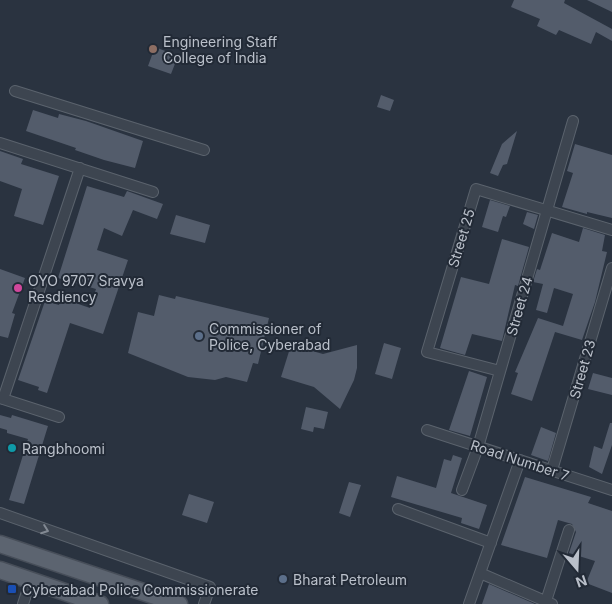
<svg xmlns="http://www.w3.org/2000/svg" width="612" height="604" viewBox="0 0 612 604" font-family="Inter,sans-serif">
<rect width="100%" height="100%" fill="#2a3340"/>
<path fill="#535c6b" d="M514 0H565L564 3 612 29V41L596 32 591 44 559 30 556 35 537 26 540 19 511 7Z
M587 0H612V12Z
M155 47 178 56 171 74 148 66Z
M381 95 394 100 390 111 377 107Z
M33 110 58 118 59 114 86 121 143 141 135 168 104 160 75 150 76 148 26 131Z
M517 131 507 164 503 165 498 176 490 173 502 144Z
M575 144 612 155V218L587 212V214L562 207 573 173 567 171Z
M0 151 23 159 21 164 59 176 43 225 14 216 22 189 0 181Z
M87 186 124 197 127 191 163 204 157 219 133 210 122 236 104 228 97 250 128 260 103 334 70 323 47 393 38 390 39 387 18 380 45 301 59 305 61 298 90 308 96 289 58 278Z
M490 200 510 206 506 217 503 216 498 232 482 227Z
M527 212 538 215 534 229 523 224Z
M176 215 210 225 205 243 170 234Z
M583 228 605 235 602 251 607 252 595 302 582 340 555 332 532 401 511 394 518 373 515 372 538 318 563 326 573 294 554 288 547 313 536 310 543 284 533 282 537 269 540 270 552 233 579 242Z
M502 239 529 247 518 286 515 285 502 341 472 334 465 355 440 348 461 277 489 284Z
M0 269 25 278 12 313 15 314 8 338 0 336Z
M159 295 175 299 176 296 269 318 258 364 253 363 247 382 226 377 215 380 188 377 128 353 138 312 154 316Z
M384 343 401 348 392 379 375 374Z
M291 345 323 354 357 345V368L354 380 340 409 314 387 281 377Z
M469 371 487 377 470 436 449 430Z
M593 373 612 378V395L588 389Z
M306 407 328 412 324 429 314 427 313 432 301 429Z
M0 415 11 418 12 415 48 426 24 504 9 500 28 439 7 433V430L0 428Z
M610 423H612V445L602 474 589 467 594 446 602 449Z
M541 427 556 433 548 461 531 455Z
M453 455 462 458 451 493 487 505 479 529 461 523 462 518 391 497 397 476 436 488 444 459 451 461Z
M525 477 591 497 588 503 612 511V593L586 583 595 561 569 553 576 532 572 524 558 520 547 558 501 545Z
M349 482 361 485 350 517 339 513Z
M189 494 214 502 207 523 182 515Z
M489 584 535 604H482Z"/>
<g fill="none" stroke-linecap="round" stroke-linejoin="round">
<g stroke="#5b636d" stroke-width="12">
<path id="street" d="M15 91 204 150
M0 143 153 192
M500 371 427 352 476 189 612 230
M0 398 59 417
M3 399 80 168
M427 430 612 490
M552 470 612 268
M462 490 478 447 573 121
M398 509 491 543
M0 513 210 587 204 604
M480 573 552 604
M546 601 569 530
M23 604 31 580
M469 604 520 460"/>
</g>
<g stroke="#474e59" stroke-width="19">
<path id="primary" d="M0 544 179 604
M0 570 100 604"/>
</g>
<use href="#street" stroke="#3d4550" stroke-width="10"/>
<use href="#primary" stroke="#5c6470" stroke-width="16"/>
</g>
<defs><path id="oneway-chevron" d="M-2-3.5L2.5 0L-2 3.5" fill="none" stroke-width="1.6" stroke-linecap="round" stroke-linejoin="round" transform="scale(1.25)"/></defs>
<use stroke="#828993" href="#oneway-chevron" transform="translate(45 530) rotate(20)"/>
<circle fill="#8d6e63" stroke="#222a36" stroke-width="2" cx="153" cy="49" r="5"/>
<circle fill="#d1479c" stroke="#222a36" stroke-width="2" cx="18" cy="288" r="5"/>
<g fill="#5c6f8a" stroke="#222a36" stroke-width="2">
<circle cx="199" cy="336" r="5"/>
<circle cx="283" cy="579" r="5"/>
</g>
<circle fill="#0f9aa8" stroke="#222a36" stroke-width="2" cx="12" cy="448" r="5"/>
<rect fill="#1a4fb4" stroke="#222a36" stroke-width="2" x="7" y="584" width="10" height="10" rx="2.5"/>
<g text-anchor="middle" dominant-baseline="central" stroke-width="4" stroke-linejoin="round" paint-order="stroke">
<g font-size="14" fill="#bac0ca" stroke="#222a36" text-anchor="start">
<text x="163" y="41">Engineering Staff<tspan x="163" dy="16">College of India</tspan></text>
<text x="28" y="280">OYO 9707 Sravya<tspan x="28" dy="16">Resdiency</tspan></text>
<text x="209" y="328">Commissioner of<tspan x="209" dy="16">Police, Cyberabad</tspan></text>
<text x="22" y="448">Rangbhoomi</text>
<text x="293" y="579">Bharat Petroleum</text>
<text x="22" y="589">Cyberabad Police Commissionerate</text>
</g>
<g font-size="14" fill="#bac0ca" stroke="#222a36">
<text transform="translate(461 238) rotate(-73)">Street 25</text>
<text transform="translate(519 306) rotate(-74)">Street 24</text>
<text transform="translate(582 369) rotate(-74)">Street 23</text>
<text transform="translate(520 460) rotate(18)">Road Number 7</text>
</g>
</g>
<g transform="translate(577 569) rotate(161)" stroke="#222a36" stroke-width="4" paint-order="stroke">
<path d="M0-4L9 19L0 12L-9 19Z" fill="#bac0ca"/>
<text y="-8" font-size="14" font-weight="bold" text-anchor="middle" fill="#bac0ca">N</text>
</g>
</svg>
